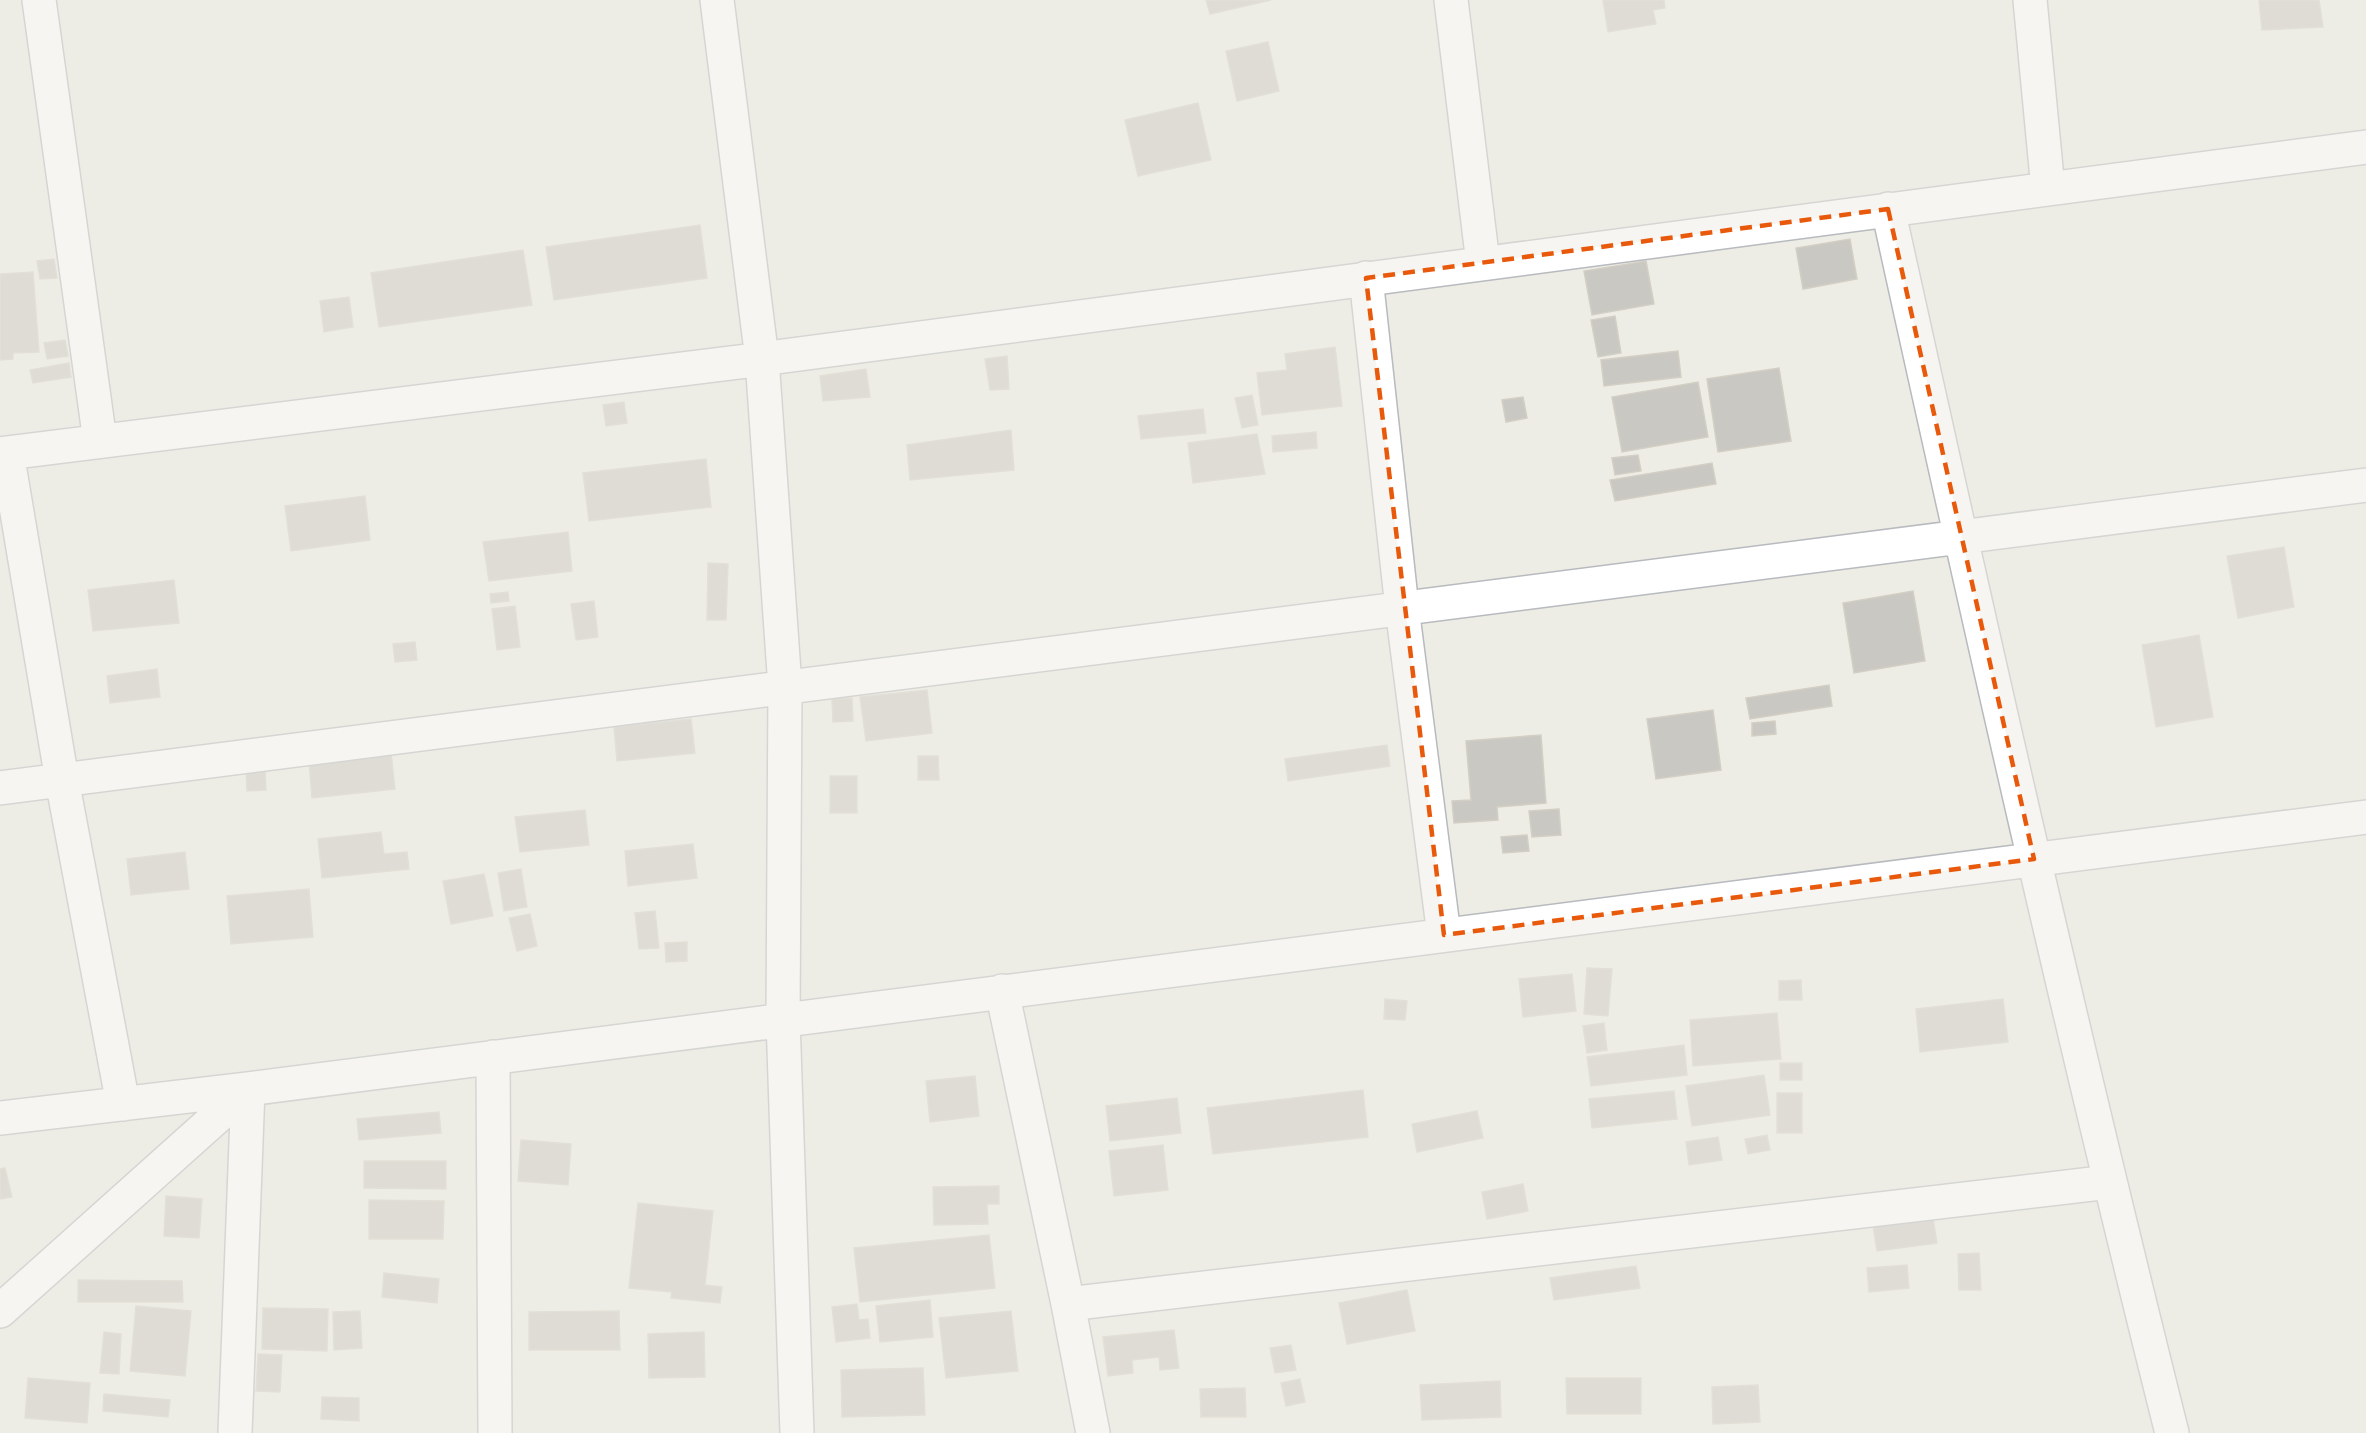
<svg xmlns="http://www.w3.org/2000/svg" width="2366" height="1433" viewBox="0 0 2366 1433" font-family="'PT Sans',sans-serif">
<rect width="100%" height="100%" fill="#eeede5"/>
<path fill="#cac8c2" stroke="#d3cfc4" stroke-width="1.5" d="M1206 0H1271L1210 14Z
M1603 0H1664L1665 8 1653 10 1656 24 1608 32Z
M2259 0H2319L2323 27 2262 30Z
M1268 42 1279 91 1237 101 1226 51Z
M1198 103 1211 160 1138 176 1125 120Z
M700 225 707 278 554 300 546 247Z
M1850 239 1857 279 1803 289 1796 248Z
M523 250 532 305 379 327 371 273Z
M54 259 57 278 40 279 37 261Z
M1646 261 1654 304 1592 315 1584 271Z
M33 272 39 352 13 353V359L0 360V274Z
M349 297 353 327 324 332 320 301Z
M1615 316 1621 353 1598 357 1591 320Z
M65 340 68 356 47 359 44 343Z
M1335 347 1342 406 1262 415 1257 373 1287 370 1285 354Z
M1678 351 1681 377 1604 386 1601 360Z
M1007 356 1009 389 990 390 985 359Z
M69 363 71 377 33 383 30 370Z
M1779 368 1791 441 1718 452 1707 379Z
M866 369 870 397 823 401 820 376Z
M1698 382 1708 437 1622 452 1612 397Z
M1252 395 1258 425 1242 428 1235 398Z
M1523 397 1527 418 1506 422 1502 400Z
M624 402 627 423 606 426 603 405Z
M1203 409 1206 433 1141 439 1138 416Z
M1011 430 1014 470 910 480 907 445Z
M1316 432 1317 448 1273 452 1272 436Z
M1257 434 1265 474 1193 483 1188 443Z
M1638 455 1641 471 1615 475 1612 458Z
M706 459 711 507 589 521 583 473Z
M1712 463 1716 484 1615 501 1610 480Z
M365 496 370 540 291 551 285 506Z
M568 532 572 571 489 581 483 542Z
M2284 547 2294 607 2238 618 2227 556Z
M708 563 728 564 726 620H707Z
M174 580 179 623 93 631 88 590Z
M1913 591 1925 661 1854 673 1843 603Z
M508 592 509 601 491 603 490 594Z
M594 601 598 637 576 640 571 604Z
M515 606 520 647 497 650 492 609Z
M2199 635 2213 717 2156 727 2142 645Z
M415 642 417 660 395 662 393 644Z
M157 669 160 697 110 703 107 676Z
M1829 685 1832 706 1750 719 1746 698Z
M927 690 932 733 866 741 860 697Z
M852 698 853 721 833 722 832 699Z
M1713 710 1721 770 1656 779 1647 719Z
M691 719 695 753 617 761 614 727Z
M1775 721 1776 734 1752 736V723Z
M1541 735 1546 803 1497 807 1498 820 1454 823 1452 801 1471 800 1466 741Z
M1387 745 1390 766 1288 781 1285 759Z
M391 753 395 789 312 798 309 762Z
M918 756H938L939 780H918Z
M246 769H265L266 790 247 791Z
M830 776H857V813H830Z
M1559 809 1561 835 1532 837 1529 811Z
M585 810 589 845 520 852 515 817Z
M381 832 384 854 407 852 409 869 322 878 318 839Z
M1527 835 1529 851 1503 853 1501 837Z
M693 844 697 878 628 886 625 851Z
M185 852 189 889 131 895 127 859Z
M521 869 527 907 504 911 498 873Z
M484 874 493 916 451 924 443 881Z
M309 889 313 937 231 944 227 896Z
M655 911 659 948 639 949 635 913Z
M530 914 537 946 517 951 509 918Z
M687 942V961L666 962 665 943Z
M1587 968 1612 969 1608 1016 1584 1014Z
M1572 974 1576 1011 1523 1017 1519 979Z
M1801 980 1802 1000H1779V981Z
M1385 999 1407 1001 1405 1020 1384 1019Z
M2003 999 2008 1042 1920 1052 1916 1009Z
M1777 1013 1781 1059 1693 1066 1690 1020Z
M1604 1023 1607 1050 1587 1053 1583 1026Z
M1684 1045 1687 1075 1591 1086 1587 1057Z
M1780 1063H1802V1080H1780Z
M1764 1075 1770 1115 1692 1126 1686 1086Z
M975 1076 979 1116 930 1122 926 1081Z
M1363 1090 1368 1137 1213 1154 1207 1108Z
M1674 1091 1677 1119 1592 1128 1589 1099Z
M1777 1093H1802V1133H1777Z
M1177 1098 1181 1133 1110 1141 1106 1106Z
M1477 1111 1483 1138 1417 1152 1412 1124Z
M439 1112 441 1133 359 1140 357 1119Z
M1767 1135 1770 1150 1748 1154 1745 1139Z
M1718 1137 1722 1160 1689 1165 1686 1142Z
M521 1140 571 1144 568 1185 518 1181Z
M1163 1145 1168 1190 1114 1196 1109 1151Z
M364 1161H446V1189L364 1188Z
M5 1168 12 1197 0 1199V1169Z
M1523 1184 1528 1211 1487 1219 1482 1192Z
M999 1186V1204H987L988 1224 934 1225 933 1187Z
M166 1196 202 1199 199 1238 164 1236Z
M369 1200 444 1201 443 1239H369Z
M638 1203 713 1211 705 1285 722 1287 720 1303 671 1298 672 1292 629 1288Z
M1933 1218 1937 1243 1877 1251 1873 1226Z
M989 1235 995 1288 860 1302 854 1248Z
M1979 1253 1981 1290H1959L1958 1254Z
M1907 1265 1909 1288 1869 1292 1867 1268Z
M1636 1266 1640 1288 1554 1300 1550 1278Z
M384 1273 439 1279 437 1303 382 1297Z
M78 1280 182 1281 183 1302H78Z
M1407 1290 1415 1331 1347 1344 1339 1303Z
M930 1300 933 1337 880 1342 876 1306Z
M857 1304 859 1320 868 1319 870 1338 836 1342 832 1307Z
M136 1306 191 1311 185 1376 130 1371Z
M263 1308 328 1309 327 1351 262 1349Z
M360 1311 362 1348 334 1350 333 1312Z
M619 1311 620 1350H529V1312Z
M1011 1311 1018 1371 946 1378 939 1318Z
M1174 1330 1179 1368 1160 1370 1159 1357 1132 1360 1133 1373 1108 1376 1103 1337Z
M104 1332 121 1334 119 1374 100 1373Z
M704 1332 705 1377 649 1378 648 1334Z
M1291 1345 1296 1370 1275 1373 1270 1348Z
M258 1354 282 1355 280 1392 256 1391Z
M923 1368 925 1415 842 1417 841 1370Z
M28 1378 90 1383 87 1423 25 1418Z
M1566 1378H1641V1414H1567Z
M1300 1379 1305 1402 1286 1406 1281 1383Z
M1500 1381 1501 1417 1422 1420 1420 1385Z
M1758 1385 1760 1422 1713 1424 1712 1387Z
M1245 1388 1246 1417H1201L1200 1389Z
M104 1394 170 1400 168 1417 103 1411Z
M322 1397 359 1398V1421L321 1419Z"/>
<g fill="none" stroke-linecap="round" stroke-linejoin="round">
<g stroke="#b7babe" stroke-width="36">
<path id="minor" d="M39 0 100 441
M717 0 762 359 785 687 783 1019 797 1433
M1451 0 1483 263
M2030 0 2048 189
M1888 209C1978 618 2070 1027 2172 1433
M1366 278 1402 608 1444 935
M7 453 62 780 123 1104
M0 454 762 359 2366 147
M0 788 2366 485
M1002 991 1068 1304 1093 1433
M493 1057 495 1433
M0 1118 248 1089 2366 817
M1068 1304 2109 1182
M0 1311 248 1089
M235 1433 248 1089"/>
</g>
<use href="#minor" stroke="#fff" stroke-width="33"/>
</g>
<path d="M0 0H2366V1433H0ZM1888 209 2034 859 1444 935 1366 278Z" fill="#eeede5" fill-opacity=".55" fill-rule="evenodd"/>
<path fill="none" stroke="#e8590c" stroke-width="4.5" stroke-dasharray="12 8" stroke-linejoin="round" d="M1888 209 2034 859 1444 935 1366 278Z"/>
</svg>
